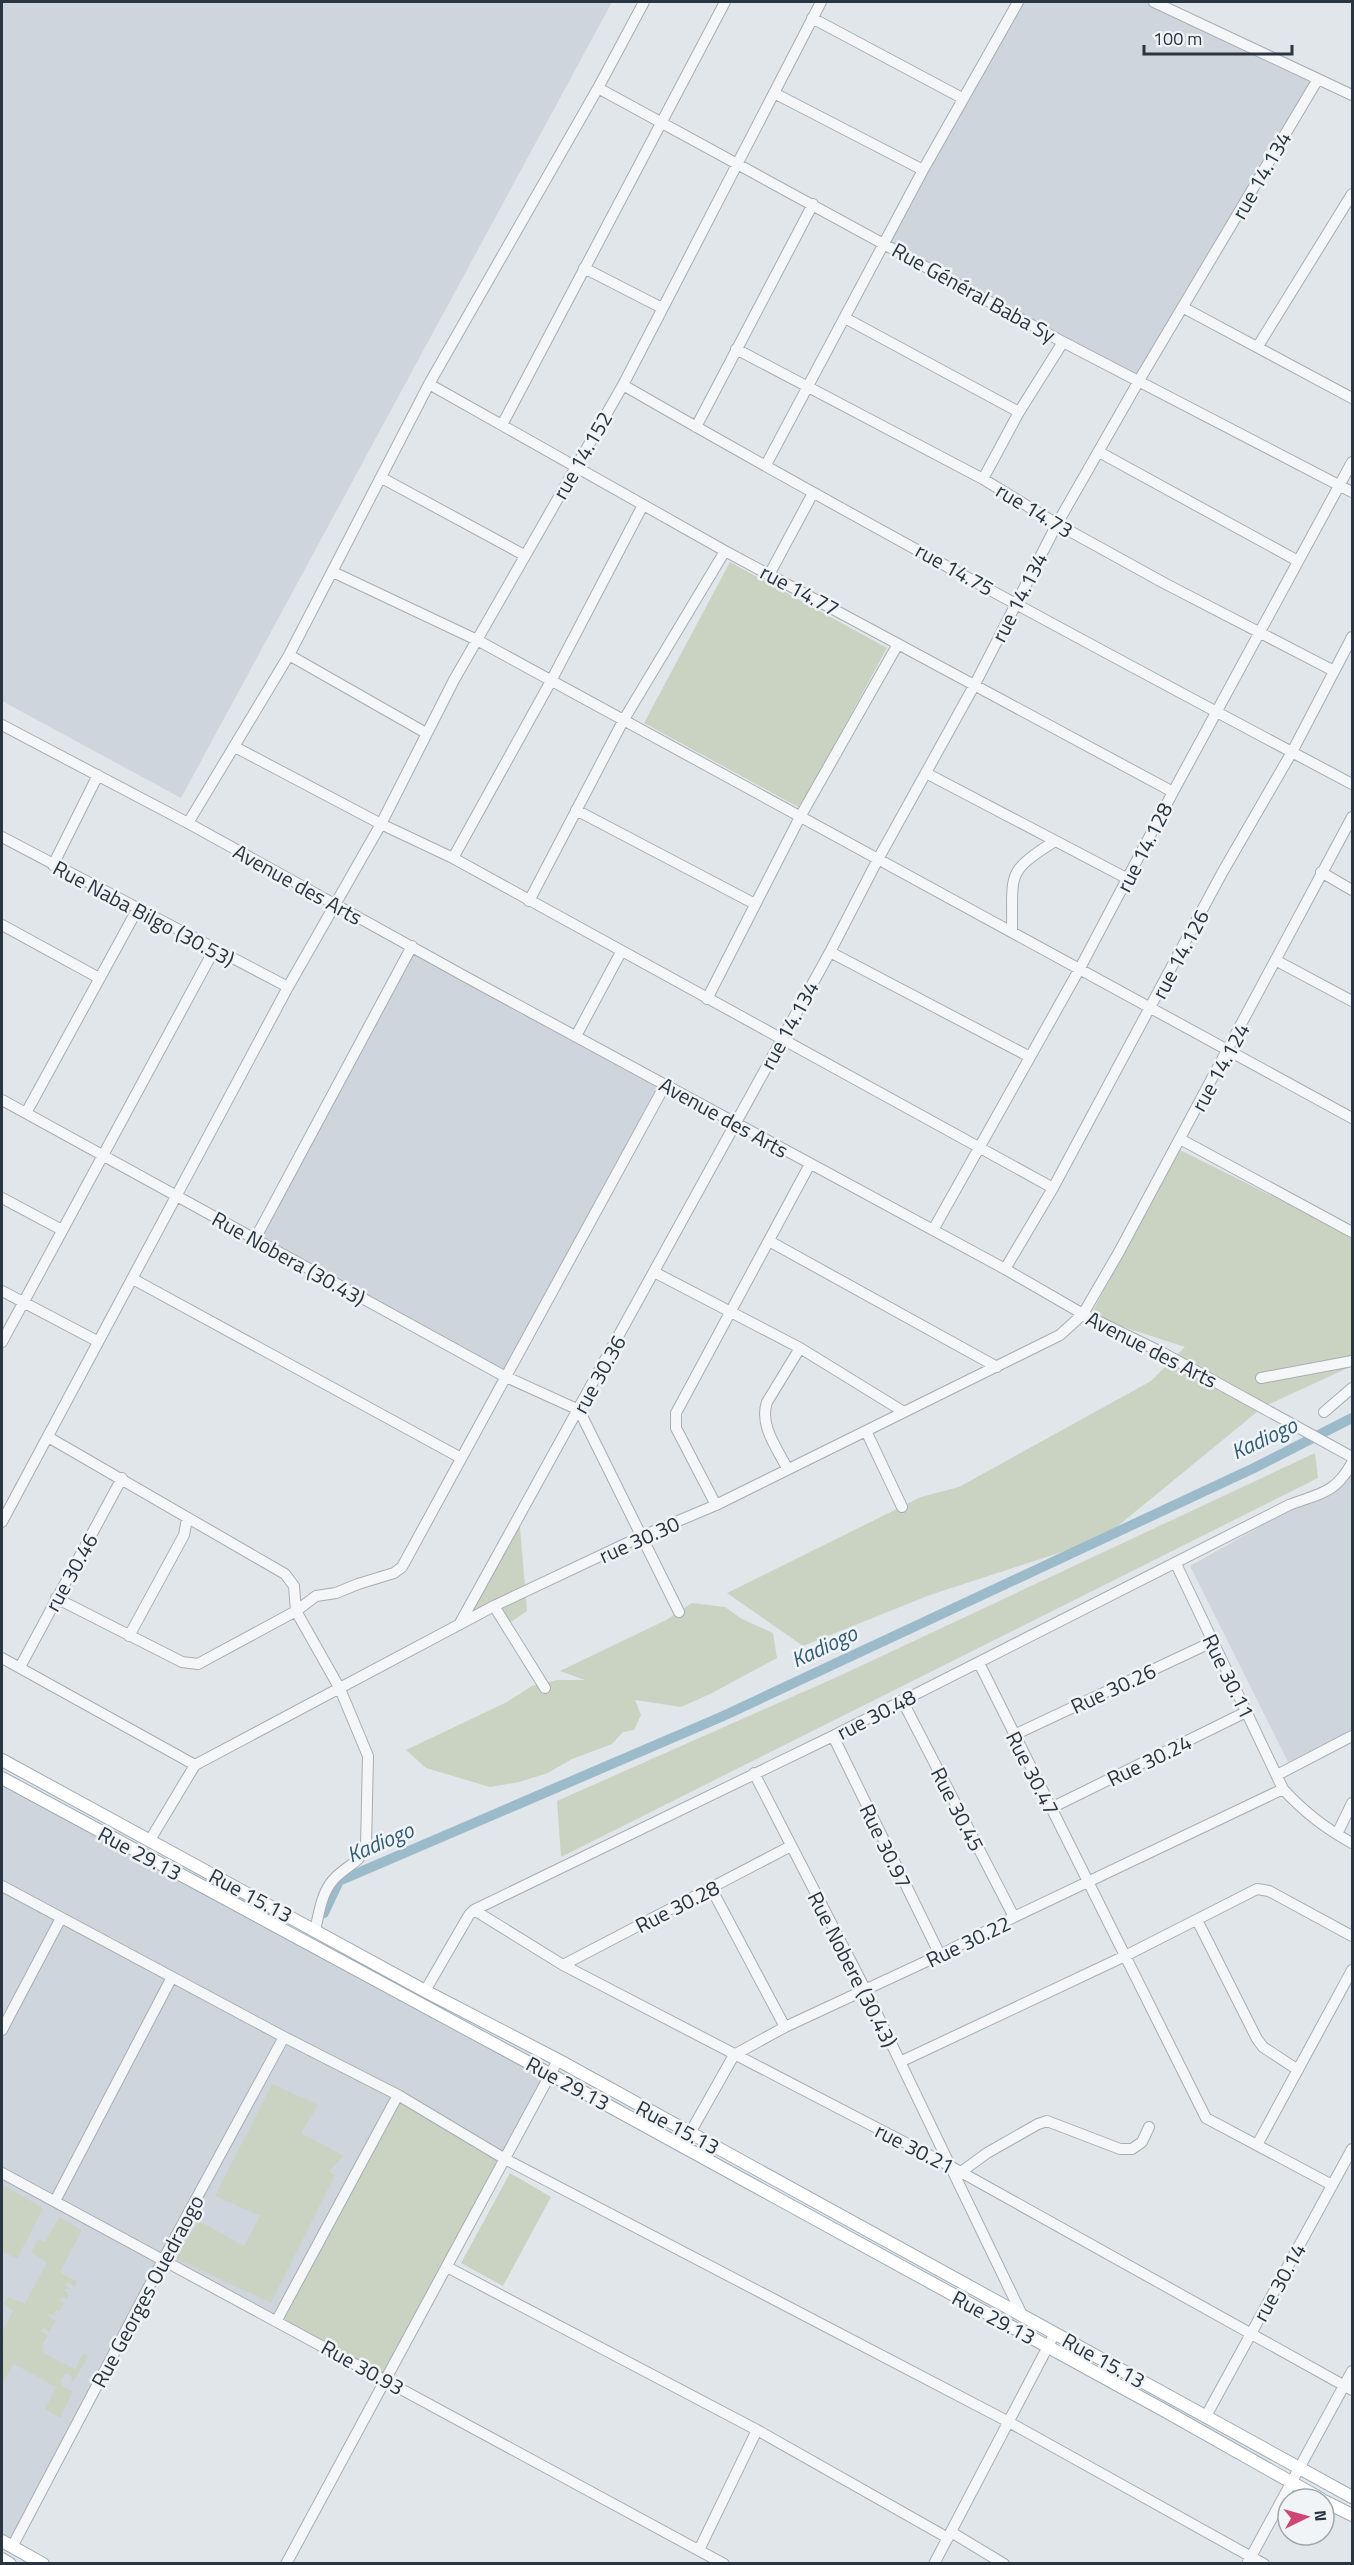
<svg xmlns="http://www.w3.org/2000/svg" width="1354" height="2565" viewBox="0 0 1354 2565" font-family="'Titillium Web',sans-serif">
<rect width="100%" height="100%" fill="#e1e6ea"/>
<path fill="#cfd5dc" d="M2 2H612L181 798 2 701Z
M1019 2H1150L1316 79 1139 379 885 241Z
M411 946 669 1088 505 1373 258 1238Z
M1352 1475V1732L1288 1762 1190 1566Z
M2 1776 549 2074 383 2378 163 2260 12 2547 2 2541Z"/>
<path fill="#cad3c2" d="M730 562 887 648 800 808 644 723Z
M1180 1150 1352 1236V1366L1263 1407 1102 1539 930 1595 803 1646 727 1593 921 1497 959 1487 1151 1381 1185 1347 1090 1316Z
M1315 1453 1318 1478 561 1857 557 1801 837 1677Z
M520 1527 527 1611 508 1624 496 1600 468 1614 514 1529Z
M692 1603 725 1607 742 1619 773 1633 777 1658 710 1694 681 1707 635 1700 641 1715 634 1730 623 1732 612 1744 572 1759 548 1773 519 1782 490 1787 426 1768 406 1750 507 1702 532 1686 557 1680H585L560 1671 666 1620Z
M272 2084 318 2105 301 2133 344 2156 329 2171 335 2175 271 2303 175 2258 199 2221 244 2246 260 2216 215 2196Z
M397 2096 500 2160 383 2378 279 2317Z
M510 2173 551 2197 503 2286 461 2263Z
M2 2184 43 2208 17 2259 2 2251Z
M59 2217 82 2230 60 2272 77 2282 75 2286 66 2283V2286L71 2289H63L68 2294V2299L62 2297 59 2300 64 2304 60 2312 56 2310 54 2314 58 2316 49 2314 48 2316 56 2321 49 2332 43 2328 41 2331 48 2336 42 2345 43 2353 75 2369 83 2353 88 2356 76 2378 71 2383 72 2377 66 2373 60 2380 63 2387 73 2391 60 2418 45 2409 56 2387 14 2364 2 2384V2354L4 2348 2 2346V2332L13 2311 4 2304 8 2297 25 2304 47 2262 31 2253 38 2239 45 2242Z"/>
<g fill="none" stroke-linecap="round" stroke-linejoin="round">
<path stroke="#9cbbca" stroke-width="10" d="M324 1913 339 1881 721 1717 1254 1468 1352 1418"/>
<g stroke="#a6aeb4" stroke-width="12">
<path id="minor" d="M1154 2 1352 95
M812 18 962 98
M598 88 1063 342 1352 492
M774 93 923 170
M584 268 662 308
M1184 308 1352 398
M845 318 1019 412
M1258 346 1352 194
M736 349 983 479 1057 524 1164 583 1334 671
M429 384 725 551 1173 792
M623 385C863 523 1107 654 1352 784
M502 425 725 2
M696 427 813 204
M1099 452 1298 561
M766 465 923 170 1018 2
M382 478 524 555
M983 479 1019 412 1063 342
M333 572 477 640 1352 1118
M769 575 813 493
M289 655 426 733
M2 725 188 823 466 977 1005 1269 1083 1314 1163 1353 1352 1457
M235 747 381 824 453 858 1053 1188
M926 773 1128 879
M576 810 755 904
M188 823 289 655 429 384 598 88 644 2
M2 837 288 987
M453 858 551 681 643 505
M53 865 98 775
M1321 872 1352 890
M529 901 623 721 725 551
M2 925 99 978
M1012 931C1013 873 1005 873 1055 841
M830 952 1030 1057
M1277 961 1352 1001
M707 999 800 817 898 644
M576 1036 621 952
M2 1100 504 1376 579 1410 679 1612
M26 1113 137 910
M1180 1139 1352 1232
M2 1198 62 1230
M933 1230 1080 968 1173 792 1352 462
M255 1239 412 946
M769 1241 997 1367
M1005 1269 1053 1188 1222 873 1292 752 1352 637
M654 1272 800 1348 904 1412
M133 1279 461 1458
M2 1291 97 1341
M2 1342 214 950
M1261 1378 1352 1361
M1324 1412 1352 1388
M866 1431 902 1507
M48 1437 285 1574 294 1586 296 1611 340 1689 368 1756 366 1846C361 1864 340 1868 330 1884 321 1897 319 1914 315 1930
M787 1468C777 1448 759 1425 767 1402L800 1348
M716 1505 676 1428V1413L810 1164
M2 1522 288 987 381 824 454 680 623 385 821 2
M1176 1564 1283 1789C1303 1811 1326 1829 1352 1843
M56 1598 182 1662 198 1664 296 1611 316 1596 336 1593 358 1584 394 1573 402 1567 665 1085
M494 1606 545 1688
M459 1625 830 952 877 861 975 684 1057 524 1141 377 1318 79
M129 1636 184 1535 187 1519
M2 1658 195 1765
M979 1663 1206 2118 1332 2185
M20 1667 122 1478
M902 1700 1014 1917
M1014 1735 1212 1642
M833 1736 940 1955
M195 1765 494 1606 640 1537 716 1505 1060 1335 1083 1314 1119 1252 1352 817
M754 1773 865 1989 1023 2317
M1277 1775 1352 1736
M1051 1808 1246 1712
M1337 1834 1352 1803
M150 1840 195 1765
M2 1886 284 2037 398 2095 505 2159 1007 2421 1264 2564
M711 1888 785 2027
M474 1910 563 1965 950 2166 1352 2390
M1197 1920 1257 2039 1263 2047 1298 2070
M563 1965 791 1846
M425 1991 469 1915 474 1910 833 1736 1289 1505C1320 1493 1335 1494 1352 1463
M2 2030 61 1918
M900 2062 1125 1956 1257 1889 1269 1891 1352 1936
M690 2133 734 2055 785 2027 940 1955 1014 1917 1283 1789
M1257 2145 1352 1970
M961 2172 987 2153 1038 2124 1047 2121 1120 2149H1132L1142 2142 1149 2127
M2 2173 724 2564
M55 2201 172 1977
M447 2267 757 2430 948 2538
M277 2320 398 2095
M1206 2416 1352 2149
M951 2532 1004 2564
M12 2547 163 2260 284 2037
M699 2550 757 2430
M286 2564 558 2060
M934 2564 1055 2333
M1247 2564 1352 2371"/>
</g>
<g stroke="#a0adb5" stroke-width="14">
<path id="major" d="M2 1760 425 1991 558 2060 1352 2497
M2 1778 620 2112 1167 2412 1321 2499
M1324 2501 1352 2515
M2 2541 43 2564
M2 2559 10 2564"/>
</g>
<use href="#minor" stroke="#f4f6f8" stroke-width="10"/>
<use href="#major" stroke="#fff" stroke-width="12"/>
</g>
<g text-anchor="middle" dominant-baseline="central" stroke-width="5" stroke-linejoin="round" paint-order="stroke">
<g font-size="21" fill="#293641" stroke="#f0f4f7">
<text transform="translate(1261 175) rotate(-60)">rue 14.134</text>
<text transform="translate(974 292) rotate(29)">Rue Général Baba Sy</text>
<text transform="translate(582 455) rotate(-60)">rue 14.152</text>
<text transform="translate(1035 510) rotate(31)">rue 14.73</text>
<text transform="translate(955 569) rotate(29)">rue 14.75</text>
<text transform="translate(800 590) rotate(28)">rue 14.77</text>
<text transform="translate(1019 597) rotate(-63)">rue 14.134</text>
<text transform="translate(1144 847) rotate(-63)">rue 14.128</text>
<text transform="translate(298 884) rotate(29)">Avenue des Arts</text>
<text transform="translate(144 913) rotate(28)">Rue Naba Bilgo (30.53)</text>
<text transform="translate(1180 954) rotate(-62)">rue 14.126</text>
<text transform="translate(789 1025) rotate(-61)">rue 14.134</text>
<text transform="translate(1220 1067) rotate(-61)">rue 14.124</text>
<text transform="translate(724 1117) rotate(29)">Avenue des Arts</text>
<text transform="translate(289 1258) rotate(29)">Rue Nobera (30.43)</text>
<text transform="translate(1152 1349) rotate(27)">Avenue des Arts</text>
<text transform="translate(599 1374) rotate(-61)">rue 30.36</text>
<text transform="translate(639 1539) rotate(-24)">rue 30.30</text>
<text transform="translate(71 1572) rotate(-61)">rue 30.46</text>
<text transform="translate(1229 1676) rotate(64)">Rue 30.11</text>
<text transform="translate(1113 1688) rotate(-25)">Rue 30.26</text>
<text transform="translate(876 1714) rotate(-27)">rue 30.48</text>
<text transform="translate(1149 1760) rotate(-26)">Rue 30.24</text>
<text transform="translate(1033 1773) rotate(63)">Rue 30.47</text>
<text transform="translate(958 1809) rotate(63)">Rue 30.45</text>
<text transform="translate(886 1846) rotate(64)">Rue 30.97</text>
<text transform="translate(140 1853) rotate(28)">Rue 29.13</text>
<text transform="translate(251 1895) rotate(28)">Rue 15.13</text>
<text transform="translate(677 1906) rotate(-27)">Rue 30.28</text>
<text transform="translate(968 1941) rotate(-26)">Rue 30.22</text>
<text transform="translate(853 1969) rotate(63)">Rue Nobere (30.43)</text>
<text transform="translate(568 2083) rotate(28)">Rue 29.13</text>
<text transform="translate(678 2127) rotate(28)">Rue 15.13</text>
<text transform="translate(915 2148) rotate(27)">rue 30.21</text>
<text transform="translate(1279 2282) rotate(-61)">rue 30.14</text>
<text transform="translate(147 2291) rotate(-62)">Rue Georges Ouedraogo</text>
<text transform="translate(994 2317) rotate(28)">Rue 29.13</text>
<text transform="translate(1104 2360) rotate(29)">Rue 15.13</text>
<text transform="translate(363 2367) rotate(29)">Rue 30.93</text>
</g>
<g font-size="22" font-style="italic" fill="#335d75" stroke="#f0f4f7">
<text transform="translate(1264 1438) rotate(-25)">Kadiogo</text>
<text transform="translate(824 1646) rotate(-25)">Kadiogo</text>
<text transform="translate(380 1842) rotate(-23)">Kadiogo</text>
</g>
</g>
<rect width="1354" height="2565" fill="none" stroke="#293641" stroke-width="6"/>
<g transform="translate(1306 2517) rotate(85)"><circle r="28" fill="#f0f4f7" stroke="#a0a8ae" stroke-width="1.5"/>
<path d="M0-4.5L10 22L0 15L-10 22Z" fill="#cf4674"/>
<text y="-9" font-size="16" font-weight="bold" text-anchor="middle" fill="#293641">N</text>
</g>
<path d="M1144 45v9h148v-9" fill="none" stroke="#293641" stroke-width="3"/>
<text x="1153" y="45" font-size="18" fill="#293641" stroke="#f0f4f7" stroke-width="4.5" paint-order="stroke">100 m</text>
</svg>
